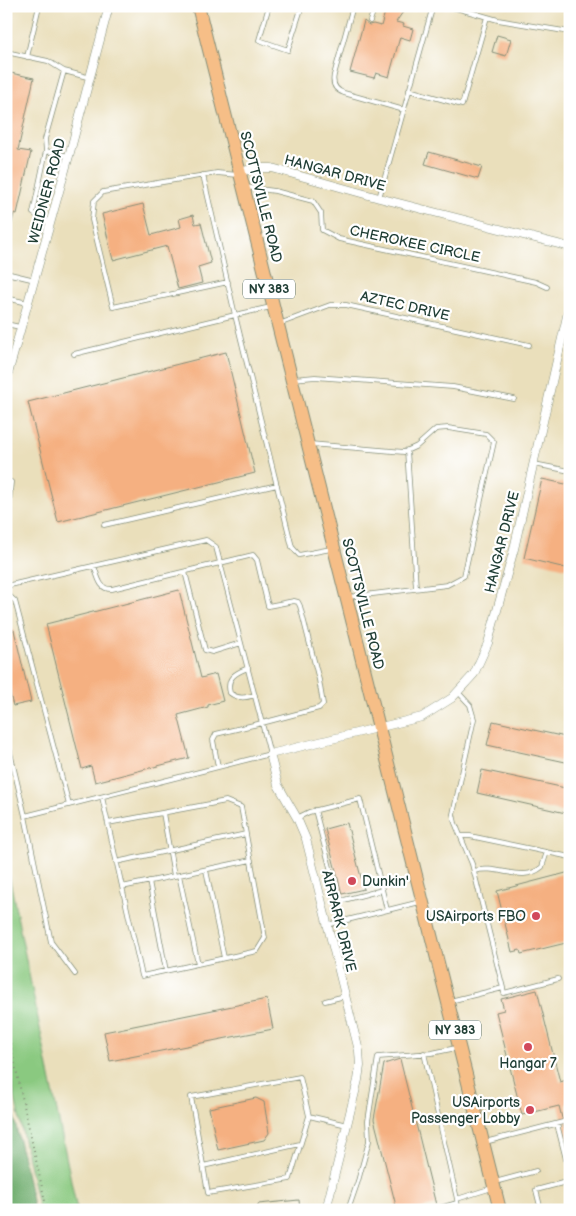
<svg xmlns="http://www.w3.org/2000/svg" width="576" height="1216" viewBox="0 0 576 1216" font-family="'Balsamiq Sans',sans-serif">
<rect width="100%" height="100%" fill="#fff"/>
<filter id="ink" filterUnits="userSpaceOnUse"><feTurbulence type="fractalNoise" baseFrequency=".02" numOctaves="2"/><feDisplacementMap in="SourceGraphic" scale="10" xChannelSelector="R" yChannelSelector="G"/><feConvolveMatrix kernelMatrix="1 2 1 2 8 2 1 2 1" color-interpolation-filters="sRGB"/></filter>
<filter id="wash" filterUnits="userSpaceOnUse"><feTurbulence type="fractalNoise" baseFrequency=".0096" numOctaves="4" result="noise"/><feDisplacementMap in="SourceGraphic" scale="20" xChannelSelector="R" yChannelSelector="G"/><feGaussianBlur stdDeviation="1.12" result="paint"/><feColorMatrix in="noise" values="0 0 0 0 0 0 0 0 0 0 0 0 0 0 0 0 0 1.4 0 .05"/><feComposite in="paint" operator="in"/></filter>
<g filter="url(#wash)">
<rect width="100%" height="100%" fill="#eadfbb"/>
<path fill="#8ac980" stroke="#54835a" d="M6 861 77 1210H39L6 1056Z"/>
<path fill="#6fad6e" stroke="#477551" d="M6 1079 34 1210H6Z"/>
<g id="blocks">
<path fill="#f5b081" d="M386 6H407L396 22 404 24 403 26 413 29 410 40 400 37 389 77 376 73 374 78 350 72 364 21 369 25 373 24 381 26 385 12 387 11Z
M497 35 511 39 506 56 492 52Z
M6 72 34 78 18 150 31 152 17 214 14 213 10 232H6Z
M429 152 482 167 478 179 425 164Z
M143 204 151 235 181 227 179 219 193 215 195 224 201 223 211 263 198 267 202 283 178 289 167 246 113 260 102 214Z
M226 352 255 473 58 522 28 402Z
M542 479 570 485V569L524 558Z
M179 590 201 678 216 674 223 701 208 705V707L178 715 189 758 95 782 91 766 82 769 46 624Z
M14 630 31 702 13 706 6 678V631Z
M493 721 570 738V763L487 745Z
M482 770 570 789V814L477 793Z
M347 823 364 889 342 894 325 829Z
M570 872V942L521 954 520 950 512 952 497 891Z
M537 990 560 1082 570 1079V1103L566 1104 570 1118V1137H567L564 1126 567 1122 562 1118 559 1106 522 1115 496 1012 504 1010 501 999Z
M267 999 273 1029 110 1061 104 1032Z
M400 1059 436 1205 416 1210H397L374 1119 384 1064Z
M256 1098 264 1102 269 1133 264 1140 218 1150 209 1108Z
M299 1200 300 1210H258V1204Z"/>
</g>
</g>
<g filter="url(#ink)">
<use href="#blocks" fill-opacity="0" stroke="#848e78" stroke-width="1"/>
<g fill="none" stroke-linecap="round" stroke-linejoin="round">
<g stroke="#848e78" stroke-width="5.5">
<path id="service" d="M269 6 259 40 288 50 302 6
M353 6 334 75C332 84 335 90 344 93L404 110
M449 6 498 20 570 32
M6 18 9 6
M370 21 375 6
M6 52 48 61 64 71 91 78
M27 57 39 6
M64 71 45 139 46 151 69 156
M409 90 462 105 487 17
M46 151 33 213 49 223
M203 175 235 315 271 307
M245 187 275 191 313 201 321 213 322 230 339 239 536 282 547 287
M379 198 433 6
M6 273 35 280
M228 282 113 307 92 220 94 201 103 192 217 173 238 175
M6 298 28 303
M6 324 20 327
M279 324 330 305H346L529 345
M74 354 235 315 292 547 299 555 331 549
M293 379 315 377 453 387 514 399
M310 444 404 452 417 446 436 429 448 428 486 434 494 442 464 576 447 585 348 597
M407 450 416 588
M534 464 570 471
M104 525 277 485
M6 532 11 482
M94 566C98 576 99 590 112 589L253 555 257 560 268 606 294 601 298 602 300 606 319 680 323 704 319 708 262 723 216 734 213 740 218 767
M185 572 205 650 212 652 241 643
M6 586 206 540 216 547 270 754 25 816 6 735
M6 593 15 601 69 805
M248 668C235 673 226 678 230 693 238 699 245 698 255 695
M102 797 142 976 257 951 265 938 241 807 226 801 108 823
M315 810 338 898 344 900 382 890
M163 813 174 876
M25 816 51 942 75 974
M297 818 309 812 360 799 387 910
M461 836H470L570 857
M116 862 246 834
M206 870 224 958
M474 871C498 864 522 884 542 867L547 852
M179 875 198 964
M149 881 166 971
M122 887 251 860
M327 925 420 902
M503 988 504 993 558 979
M325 1001 345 996
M450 1001 503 988 472 864 455 823 453 814 474 719 470 705 458 692
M424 1053 457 1199
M309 1116 290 1179 208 1193 191 1097 300 1077 309 1116 347 1125
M557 1124 570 1175
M485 1142 563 1122
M203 1166 300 1144
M495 1182 536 1171
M348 1210 358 1181 369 1141 368 1121 378 1057 432 1053 456 1048
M433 1210 457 1203
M458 1210 457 1199 492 1188
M541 1210 536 1190 570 1181"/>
</g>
<g stroke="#848e78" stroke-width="9">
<path id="minor" d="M239 172 257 168H272L379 198 570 247
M6 381 69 156 109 6
M326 1210 358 1080 360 1066 359 1051 306 839 297 818 278 785 270 754 422 717 452 698 474 674 488 643 514 549 570 303"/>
</g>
<g stroke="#848e78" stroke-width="14">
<path id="primary" d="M198 6 500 1210"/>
</g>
<path stroke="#848e78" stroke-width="2" stroke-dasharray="1 4" stroke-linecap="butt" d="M6 1024 47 1210"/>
<use href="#service" stroke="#fff" stroke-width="4"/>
<use href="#minor" stroke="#fff" stroke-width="8"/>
<use href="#primary" stroke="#f6be87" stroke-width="12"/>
</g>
</g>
<g fill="#d1495b" stroke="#fff" stroke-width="2">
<circle cx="352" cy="881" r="5"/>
<circle cx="536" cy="916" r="5"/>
<circle cx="528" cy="1047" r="5"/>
<circle cx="530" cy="1110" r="5"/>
</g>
<g text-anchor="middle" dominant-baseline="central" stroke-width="4.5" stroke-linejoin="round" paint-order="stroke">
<g fill="#fff" stroke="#627771" stroke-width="1">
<rect x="243" y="279.5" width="52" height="19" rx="4"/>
<rect x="429" y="1020.5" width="52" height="19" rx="4"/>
</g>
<g font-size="12" font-weight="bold" fill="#1f3d34">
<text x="269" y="289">NY 383</text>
<text x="455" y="1030">NY 383</text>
</g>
<g font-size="14" fill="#1f3d34" stroke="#fff">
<text transform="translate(335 173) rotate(15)">HANGAR DRIVE</text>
<text transform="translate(47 191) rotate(-75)">WEIDNER ROAD</text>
<text transform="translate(261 197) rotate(76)">SCOTTSVILLE ROAD</text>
<text transform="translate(415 244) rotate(12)">CHEROKEE CIRCLE</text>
<text transform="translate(405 306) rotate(13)">AZTEC DRIVE</text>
<text transform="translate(502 542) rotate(-76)">HANGAR DRIVE</text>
<text transform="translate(363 604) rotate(76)">SCOTTSVILLE ROAD</text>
<text transform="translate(339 921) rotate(76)">AIRPARK DRIVE</text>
</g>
<g font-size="14" fill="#1f3d34" stroke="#fff" text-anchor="end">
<text x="362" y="881" text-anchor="start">Dunkin'</text>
<text x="526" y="916">USAirports FBO</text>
<text x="528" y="1063" text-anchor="middle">Hangar 7</text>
<text x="520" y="1102">USAirports<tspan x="520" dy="16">Passenger Lobby</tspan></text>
</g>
</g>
<rect width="576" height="1216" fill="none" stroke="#fff" stroke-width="25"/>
</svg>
